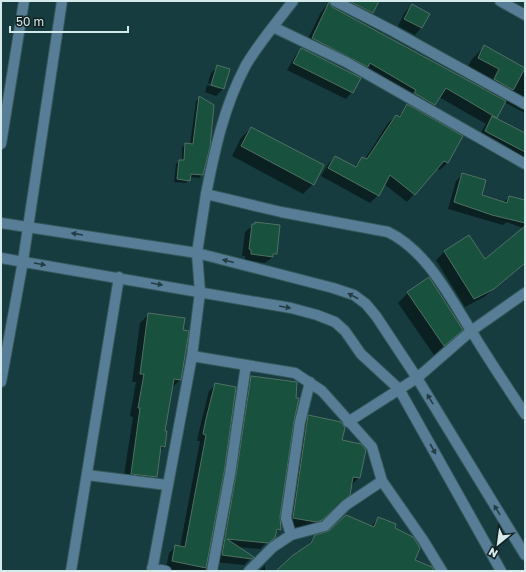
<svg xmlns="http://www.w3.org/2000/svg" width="526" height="572" viewBox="0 0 526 572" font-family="'Golos Text',sans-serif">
<rect width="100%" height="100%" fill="#163c3f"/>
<path fill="#0007" d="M331 1H378L372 13 366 19Z
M328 4 331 8 484 90 488 82 466 70 472 59 484 47 525 69V113L504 102 494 119 525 135V165L476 140 486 124 439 97 426 113 359 74 304 47 321 12Z
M412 5 429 14 421 28 415 35 398 26 405 12Z
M301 49 352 92 346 99 287 70 295 56Z
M218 66 229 70 223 89 216 96 205 92 207 85 220 89V87L208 83 211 73Z
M199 98 202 175 199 178 190 177 186 183 174 182 176 164 179 161H182V148L185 144 190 145 196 101Z
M408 106 447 163 440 170 436 168 407 202 384 184 378 195 370 203 321 176 328 164 335 157 354 167 362 158 365 159 388 123 396 116 398 117Z
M251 128 313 184 303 194 232 156 241 138Z
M463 174 480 196 502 204 509 197 525 201V229L507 222 503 225 448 209 456 181Z
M256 223 276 254 265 263 245 260V256H242L245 232Z
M469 236 484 261 525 238V263L484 297 465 307 436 260 444 252Z
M408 293 451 339 434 355 398 303Z
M149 314 182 331 180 380 172 388 164 432V447L160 451 156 477 147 485 123 482 133 417 130 416 136 382H132L140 323Z
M251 377 293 421 279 517 280 529 260 549 237 547 252 557 244 565 215 562 244 384Z
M216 384 223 473 205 571H177L166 568 169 553 176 546 180 547 200 441H197L200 427 209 391Z
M309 416 341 441 359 477 351 486 339 504 311 529 306 530 284 527 300 425Z
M378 518 393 529 413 561 426 571H278L307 546 315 536 371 527Z
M265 565V571H260Z"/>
<path fill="#18513e" stroke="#517163" d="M349 1H379L373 13Z
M329 2 332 7 506 101 497 118 446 88 435 105 414 93 416 90 370 63 368 67 312 38Z
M412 4 430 14 422 28 404 19Z
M484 45 525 68 514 89 513 90 494 79 499 69 478 58Z
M301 48 361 78 353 93 293 63Z
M217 65 230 69 224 89 211 85Z
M199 96 214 105 210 147 203 175 191 174 190 181 177 179 179 160H184L185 143 193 144Z
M407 104 463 136 448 163 444 161 415 195 390 175 379 196 328 168 335 156 356 167 362 157 367 159 396 115 400 117Z
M492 116 525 133V152L485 131Z
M251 127 324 165 314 185 241 146Z
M462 173 486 180 482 195 507 203 509 196 525 200V223L492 215 454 202Z
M255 222 280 225 277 254H273V257L251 254V250L249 249 252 224H255Z
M525 226V263L494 289 474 299 444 251 469 235 485 259Z
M429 277 463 330 444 346 407 292Z
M148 313 185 318 183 330 189 331 181 380 174 379 165 431H167L165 447 161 446 157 477 131 474 140 408H138L144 374H140Z
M251 376 297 382 296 398H299L294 421 280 517 281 530 277 529 275 538 268 543 227 539 254 557 252 559 222 555 236 475Z
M215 383 236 387 224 473 206 568 172 561 175 545 185 547 206 435 203 434 206 419Z
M308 415 341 422 345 428 342 440 361 444 366 450 360 478 353 477 350 495 322 520 316 522 293 518Z
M346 515 374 527 378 517 396 524 395 528 413 537 420 548 415 560 432 567 434 571H276L292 556 311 543 315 535 329 531Z"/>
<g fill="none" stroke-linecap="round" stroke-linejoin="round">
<g stroke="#35585b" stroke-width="12">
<path id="minor" d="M293 1C277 22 259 43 246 65 224 106 215 149 206 194L281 212 388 232C427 251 449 296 472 332 489 360 507 387 525 414
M335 1 393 31 525 104
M500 1 525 15
M273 27 346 62 525 164
M1 144 24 1
M1 223 197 253 333 288 354 295 366 304 376 316 417 378 525 555
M1 258 291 308 317 315 335 322 345 331 361 354 399 389 501 571
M192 356 295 373 322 391 372 447 382 481 423 540 442 571
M1 382 23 261 62 1
M348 422 417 378 471 331 525 293
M87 475 167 485
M291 535 286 518 300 422 310 382
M152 568 166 571
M71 571 119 277
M152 571 192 356 200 292 197 253 206 194
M212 571 230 474 246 365
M249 571 273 547 291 535 325 526 346 505 382 481"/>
</g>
<use href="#minor" stroke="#577e96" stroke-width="10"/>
</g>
<defs><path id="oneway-solid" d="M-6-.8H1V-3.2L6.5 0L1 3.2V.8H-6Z"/></defs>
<g fill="#263c44">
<use href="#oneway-solid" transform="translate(77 234) rotate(-171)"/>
<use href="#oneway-solid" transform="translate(228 261) rotate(-166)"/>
<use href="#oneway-solid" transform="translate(40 264) rotate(10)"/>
<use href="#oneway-solid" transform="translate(157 284) rotate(10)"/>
<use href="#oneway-solid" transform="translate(353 296) rotate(-153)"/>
<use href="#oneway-solid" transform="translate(285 307) rotate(10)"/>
<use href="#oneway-solid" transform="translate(430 399) rotate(-121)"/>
<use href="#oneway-solid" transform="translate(433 449) rotate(61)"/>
<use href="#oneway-solid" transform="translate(497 510) rotate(-122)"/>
</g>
<rect width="526" height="572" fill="none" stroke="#d5eaeb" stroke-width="4"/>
<g transform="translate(498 544) rotate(209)" stroke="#112021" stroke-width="3" paint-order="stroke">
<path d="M0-3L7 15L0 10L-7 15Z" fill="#d5eaeb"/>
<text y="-6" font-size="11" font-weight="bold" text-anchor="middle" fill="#d5eaeb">N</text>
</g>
<path d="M10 26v6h118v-6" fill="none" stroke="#d5eaeb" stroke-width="2"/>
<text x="16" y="26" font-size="12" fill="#d5eaeb" stroke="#112021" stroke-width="3" paint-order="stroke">50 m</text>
</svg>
